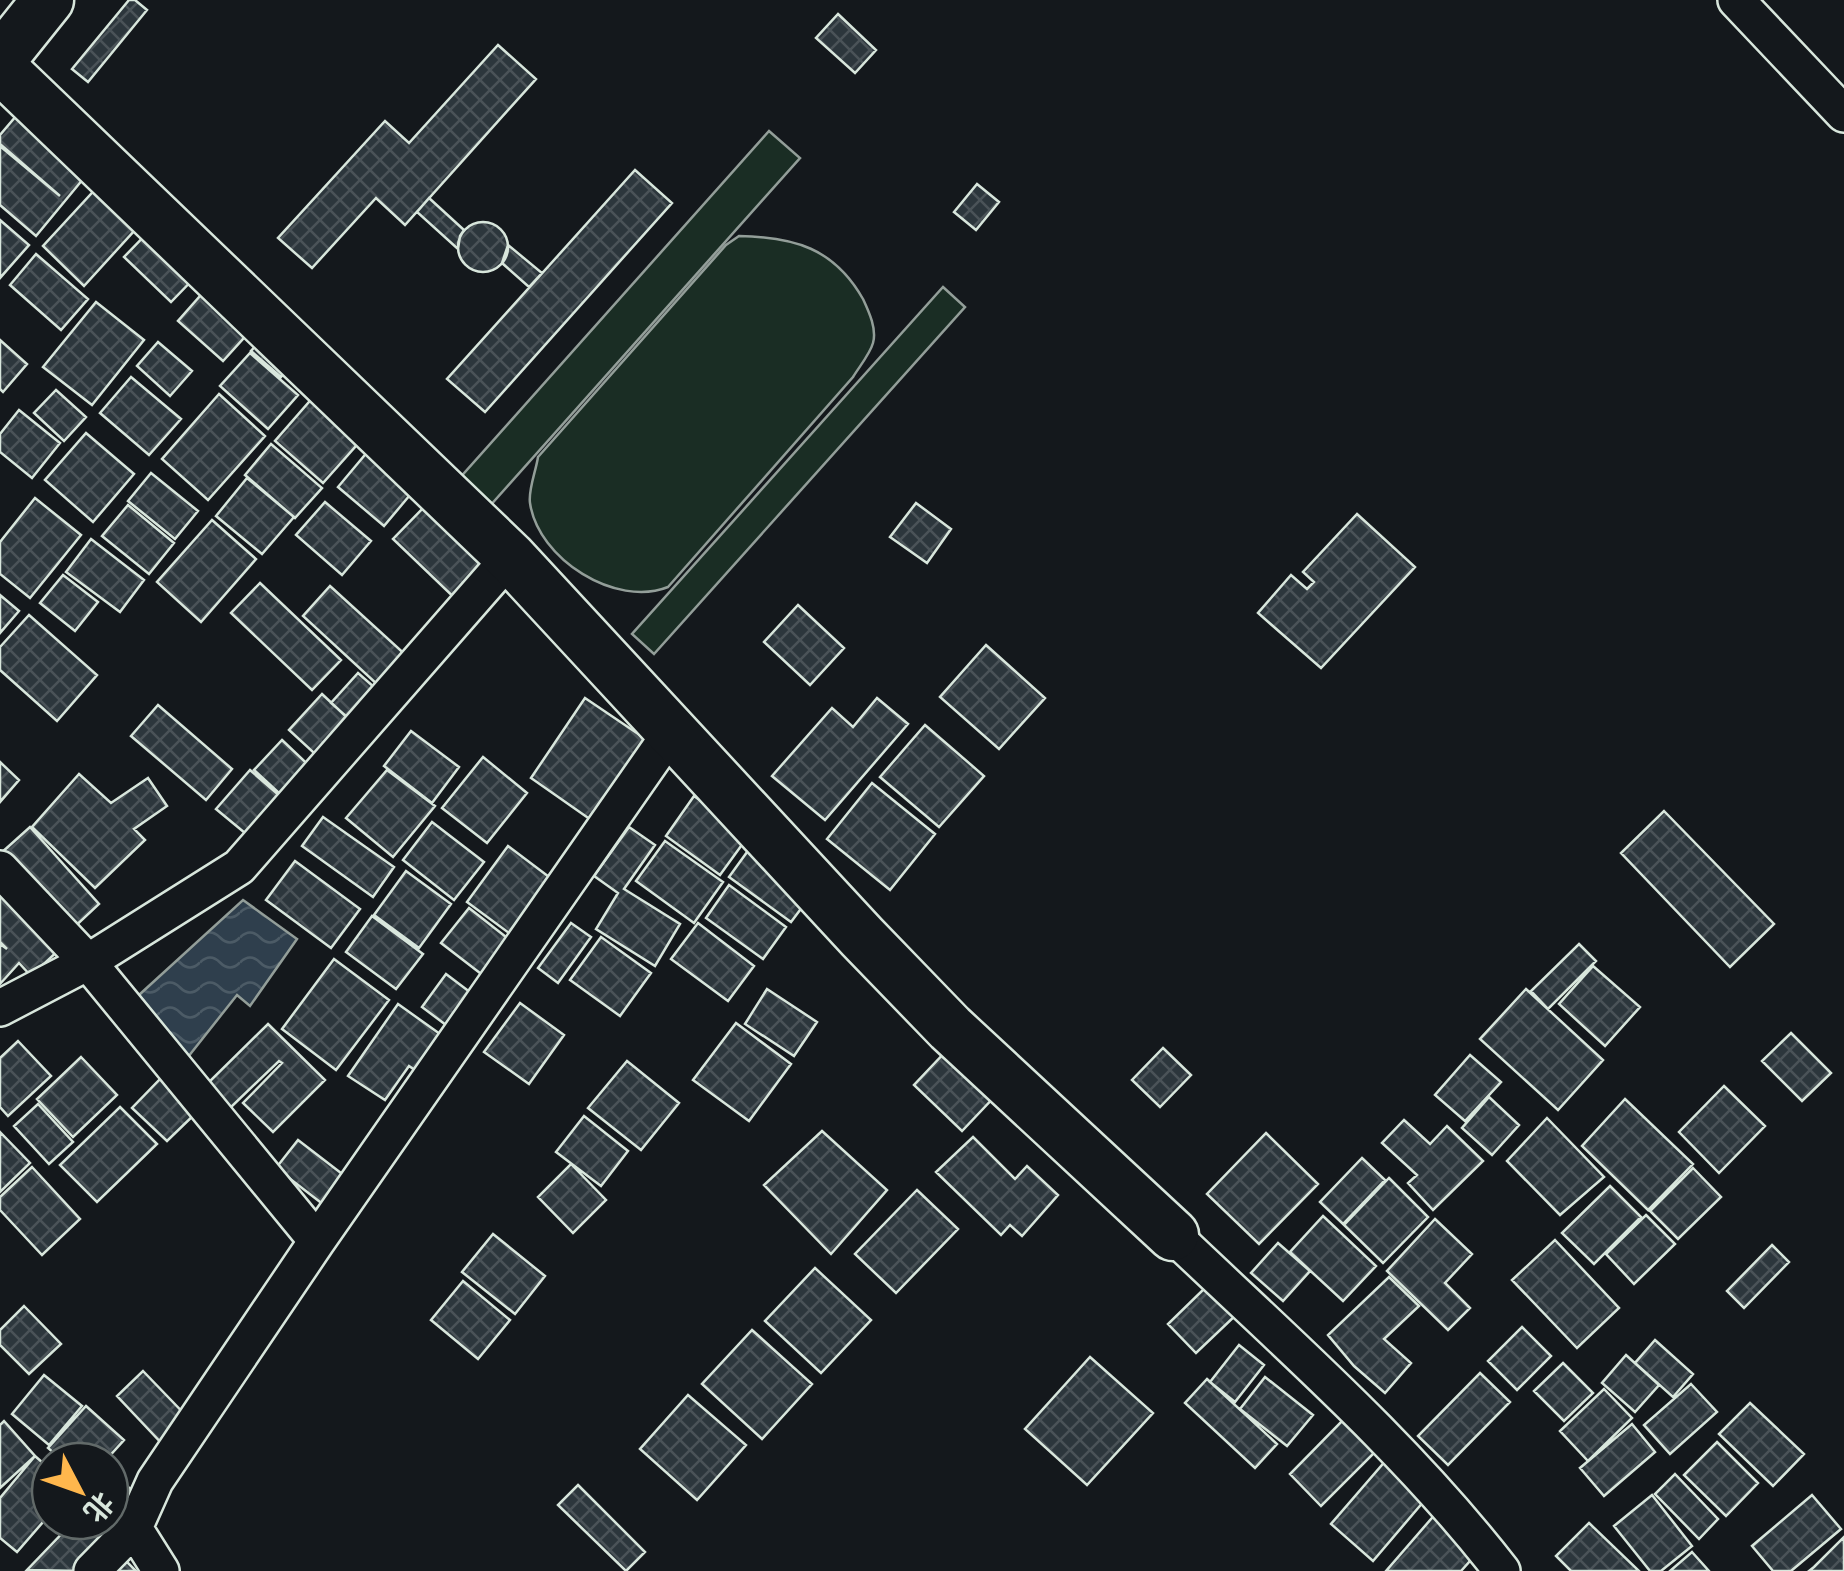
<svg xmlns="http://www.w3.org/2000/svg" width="1844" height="1571" viewBox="0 0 1844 1571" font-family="'Roboto Condensed','Noto Sans SC',sans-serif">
<defs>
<pattern id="water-waves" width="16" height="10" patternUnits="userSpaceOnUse" patternTransform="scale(2.5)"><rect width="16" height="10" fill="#2f3f4d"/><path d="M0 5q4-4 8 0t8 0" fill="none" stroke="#4c5b66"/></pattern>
<pattern id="building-cross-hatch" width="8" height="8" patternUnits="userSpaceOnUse" patternTransform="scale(2.5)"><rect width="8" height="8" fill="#2c363c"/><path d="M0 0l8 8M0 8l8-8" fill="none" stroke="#4a5358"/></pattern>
</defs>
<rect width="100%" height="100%" fill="#14181c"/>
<path fill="#1a2d24" stroke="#939e99" stroke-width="2.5" d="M769 131 800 158 488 508 458 480Z
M739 236C794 237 834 248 863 299 869 312 877 329 873 343 870 354 859 367 853 377L668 587C616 608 538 559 530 503 528 490 536 471 538 457L726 245Z
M943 287 965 307 654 654 632 634Z"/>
<path fill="url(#water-waves)" stroke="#939e99" stroke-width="2.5" d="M243 900 297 939 250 1006 237 995 188 1057 139 995Z"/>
<path fill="url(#building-cross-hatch)" stroke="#d8e6dc" stroke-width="2.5" d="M129 0H135L147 10 88 82 72 69Z
M838 14 876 50 855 73 816 38Z
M498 45 536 79 405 225 376 198 312 268 278 238 385 121 409 143Z
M28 102 98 161 36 236 0 205V146L60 196 0 144V135Z
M635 170 672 203 485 412 447 379Z
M102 182 145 219 84 286 43 246Z
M977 184 999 202 976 230 954 212Z
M429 198 464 230 460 236 458 249 417 212Z
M0 220 29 245 0 278Z
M458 247a25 25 0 1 1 50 0a25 25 0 1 1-50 0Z
M155 225 202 270 171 302 124 257Z
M508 245 542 273 529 287 502 263Z
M36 254 88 299 61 330 10 285Z
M215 279 261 319 223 361 178 321Z
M96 302 144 340 92 405 43 367Z
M272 327 302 353 281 377 251 351Z
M0 340 27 364 3 392 0 389Z
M158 342 192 371 170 396 137 366Z
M250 353 298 395 268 429 220 386Z
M131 377 181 419 149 455 100 413Z
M322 387 371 429 323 483 275 441Z
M56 390 86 417 64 441 34 413Z
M219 394 265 436 208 500 162 459Z
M19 410 60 443 32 478 0 452V434Z
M86 433 134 474 93 522 45 480Z
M271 444 322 488 295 518 245 475Z
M369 450 415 489 384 526 338 487Z
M151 473 198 511 175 539 128 501Z
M247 478 294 517 262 554 216 516Z
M35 498 81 535 30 598 0 574V542Z
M325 502 371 541 342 575 296 535Z
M916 503 951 529 927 563 890 537Z
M427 504 498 572 464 607 393 539Z
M128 505 174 543 149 574 102 536Z
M1357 514 1415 567 1321 668 1258 613 1291 575 1307 589 1314 582 1303 572Z
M212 520 256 559 201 622 157 582Z
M91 539 144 580 120 612 66 572Z
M63 575 98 602 75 631 40 603Z
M260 583 341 660 312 690 231 613Z
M330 586 420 668 392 698 303 616Z
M0 595 19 611 0 633Z
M798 605 844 648 810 685 764 642Z
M29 615 97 675 57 721 0 670V647Z
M986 645 1045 698 999 749 940 697Z
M358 673 399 709 372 739 331 703Z
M322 694 371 740 338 775 289 730Z
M585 698 659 748 604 829 531 778Z
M877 698 908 724 825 820 772 776 832 708 853 727Z
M158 705 232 769 206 800 131 736Z
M925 725 984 776 939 827 880 777Z
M411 731 459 767 432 803 384 766Z
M282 740 320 776 293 806 254 770Z
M483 757 527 793 487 843 442 808Z
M0 762 19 780 0 802Z
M250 770 296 810 263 848 216 809Z
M387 770 435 806 393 857 346 818Z
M79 774 111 803 148 778 167 806 134 829 145 840 95 888 32 827Z
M872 783 935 834 890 890 827 839Z
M694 796 749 835 720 875 666 836Z
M1664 811 1774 924 1730 967 1621 853Z
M323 817 394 867 373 897 302 846Z
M432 822 484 862 454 900 403 860Z
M30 827 99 904 68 933 0 854Z
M629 827 655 845 624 889 680 924 655 966 596 929 618 893 594 876Z
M665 841 723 882 694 923 636 881Z
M755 841 818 886 791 922 729 877Z
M508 846 565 889 524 944 467 902Z
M295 861 360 909 331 948 266 900Z
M406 871 451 904 419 948 374 915Z
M0 883 61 948 31 976 19 963 0 984V944L7 949 0 942Z
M729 885 786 927 763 959 706 918Z
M469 908 529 955 502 990 441 943Z
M372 916 423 954 396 989 346 952Z
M571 923 591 937 558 983 538 968Z
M698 923 754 966 728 1001 671 959Z
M601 937 651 973 620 1016 570 980Z
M1579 944 1596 961 1548 1009 1531 991Z
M334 959 389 1000 336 1070 282 1029Z
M1593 966 1640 1007 1605 1046 1559 1004Z
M446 974 487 1005 462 1037 422 1007Z
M767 989 817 1022 794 1056 745 1024Z
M1526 989 1603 1060 1558 1110 1480 1039Z
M520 1003 564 1035 529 1084 484 1052Z
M398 1004 461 1049 435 1084 409 1066 385 1100 348 1076Z
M736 1023 791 1064 749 1121 693 1080Z
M268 1024 325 1080 273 1132 243 1103 282 1063 279 1061 228 1110 205 1086Z
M967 1029 1015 1075 962 1131 914 1085Z
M1791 1033 1831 1073 1802 1101 1762 1061Z
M18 1041 51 1076 8 1116 0 1107V1058Z
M1163 1048 1191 1075 1160 1107 1132 1080Z
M1470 1055 1501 1082 1465 1121 1435 1095Z
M81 1057 117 1095 73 1137 37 1099Z
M627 1061 679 1103 641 1150 588 1108Z
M162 1077 197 1112 167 1141 132 1108Z
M1724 1086 1765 1126 1719 1173 1679 1132Z
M1489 1097 1519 1125 1492 1155 1462 1128Z
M1625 1099 1693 1164 1648 1210 1582 1146Z
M38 1104 73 1142 49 1164 14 1126Z
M120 1107 157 1144 97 1202 60 1165Z
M584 1116 628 1151 601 1186 556 1152Z
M1547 1118 1604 1177 1560 1215 1507 1161Z
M1404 1120 1430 1144 1447 1126 1483 1161 1433 1210 1408 1183 1417 1175 1382 1143Z
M822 1131 887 1190 831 1254 764 1185Z
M0 1132 30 1163 0 1192Z
M1266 1133 1318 1184 1259 1244 1207 1194Z
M973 1137 1015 1179 1027 1166 1058 1195 1022 1236 1010 1225 1001 1235 936 1172Z
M298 1140 367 1193 346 1222 276 1168Z
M1362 1158 1385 1180 1343 1224 1320 1202Z
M571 1164 606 1200 573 1233 538 1197Z
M32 1167 80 1219 42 1255 0 1210V1197Z
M1693 1168 1721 1197 1678 1239 1650 1211Z
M1389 1178 1428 1217 1383 1263 1344 1225Z
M1610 1186 1641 1217 1594 1264 1562 1233Z
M917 1190 958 1229 896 1293 855 1254Z
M1646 1215 1675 1244 1634 1284 1606 1254Z
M1323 1216 1376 1266 1343 1301 1290 1252Z
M1435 1219 1472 1254 1445 1283 1470 1308 1448 1330 1387 1271Z
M493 1234 545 1276 515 1314 462 1272Z
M1555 1240 1619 1308 1577 1348 1512 1280Z
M1278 1243 1310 1271 1283 1301 1251 1273Z
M1772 1245 1789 1262 1744 1308 1727 1291Z
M815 1268 871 1320 821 1373 765 1321Z
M1389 1277 1419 1306 1384 1339 1411 1363 1385 1393 1354 1366 1328 1335Z
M463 1281 510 1320 478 1359 431 1320Z
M1208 1285 1237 1314 1196 1353 1168 1324Z
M24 1306 61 1344 29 1374 0 1345V1330Z
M1522 1327 1551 1356 1517 1390 1488 1361Z
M752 1330 812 1384 762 1439 702 1384Z
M1655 1340 1693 1374 1673 1397 1635 1363Z
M1239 1345 1264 1365 1235 1402 1210 1382Z
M1626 1355 1659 1385 1635 1412 1602 1383Z
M1090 1357 1153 1413 1087 1485 1025 1429Z
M1563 1363 1593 1393 1564 1421 1534 1391Z
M143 1371 194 1424 167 1449 117 1396Z
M1480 1373 1510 1402 1448 1465 1418 1436Z
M44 1375 82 1406 49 1445 12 1414Z
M1265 1377 1313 1415 1287 1446 1240 1409Z
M1207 1379 1277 1444 1255 1468 1185 1403Z
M1691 1384 1717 1412 1670 1454 1644 1425Z
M1604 1389 1632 1418 1588 1461 1560 1431Z
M688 1395 746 1445 697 1500 640 1449Z
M1750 1403 1804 1454 1773 1486 1719 1434Z
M86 1406 124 1440 105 1461H63L48 1448Z
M1344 1419 1376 1451 1321 1506 1290 1474Z
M4 1421 35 1456 0 1488V1425Z
M1632 1424 1655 1452 1604 1496 1580 1468Z
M1717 1442 1758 1483 1726 1516 1684 1475Z
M1394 1451 1436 1487 1373 1561 1331 1524Z
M35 1456 50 1469V1514L17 1552 0 1538V1498Z
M110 1471 135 1493 115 1514 110 1509Z
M1675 1474 1718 1519 1699 1539 1655 1494Z
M578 1485 645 1552 626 1571 558 1505Z
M1652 1495 1692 1546 1661 1571H1650L1614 1526Z
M1812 1495 1841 1529 1791 1571H1773L1752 1546Z
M1444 1504 1487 1542 1461 1571H1386Z
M110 1510 127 1526 84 1571 27 1570 74 1521H110Z
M1589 1523 1639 1571H1571L1556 1556Z
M1844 1537V1571H1809L1814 1567Z
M1692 1552 1709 1571H1670Z
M121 1556 136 1571H106Z"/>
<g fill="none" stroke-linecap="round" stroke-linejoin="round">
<g stroke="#d8e6dc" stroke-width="40">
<path id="street" d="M1736 0 1844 114
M0 869 88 962 317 1241 155 1481 134 1528
M0 1008 88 962 239 867 510 557
M1173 1235C1286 1343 1406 1447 1502 1571
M317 1241 672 731
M92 1571 134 1528 161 1571"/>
</g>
<g stroke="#d8e6dc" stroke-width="55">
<path id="secondary" d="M0 60 48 0
M0 67 510 557 862 937 950 1028 1173 1235"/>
</g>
<use href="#street" stroke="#14181c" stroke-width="35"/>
<use href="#secondary" stroke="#14181c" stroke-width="50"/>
</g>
<g transform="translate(80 1491) rotate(131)"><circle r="48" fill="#14181c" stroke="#626a69" stroke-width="2.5"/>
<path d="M0-8L18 38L0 25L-18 38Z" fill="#ffb74d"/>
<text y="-15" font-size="28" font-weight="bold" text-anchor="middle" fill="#d8e6dc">北</text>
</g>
</svg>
